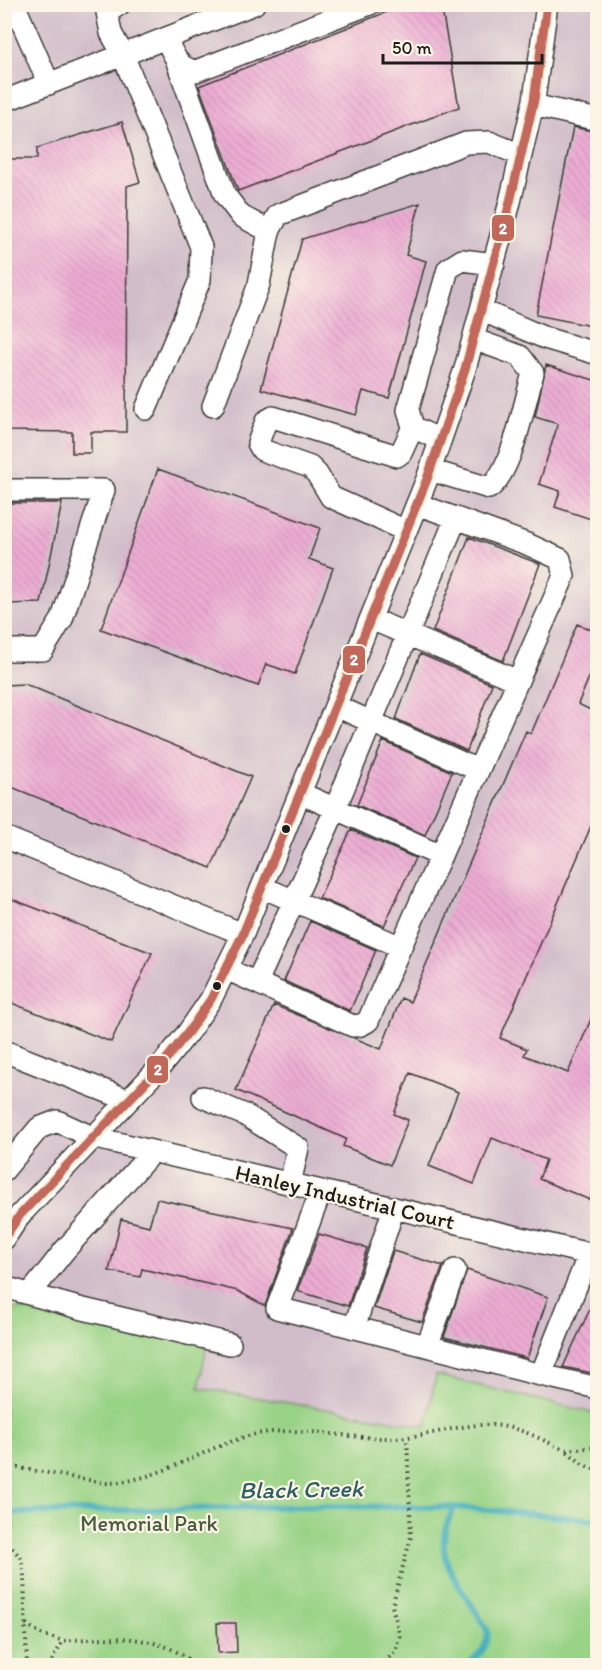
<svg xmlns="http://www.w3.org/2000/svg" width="602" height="1670" viewBox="0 0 602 1670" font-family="Itim,sans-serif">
<defs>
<pattern id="building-back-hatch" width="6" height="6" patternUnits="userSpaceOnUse" patternTransform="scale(1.5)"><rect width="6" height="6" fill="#ecacd3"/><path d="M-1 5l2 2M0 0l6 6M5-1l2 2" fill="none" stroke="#ca93b5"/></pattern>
</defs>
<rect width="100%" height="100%" fill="#fcf5e5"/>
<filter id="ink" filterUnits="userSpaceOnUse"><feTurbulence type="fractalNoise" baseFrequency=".0167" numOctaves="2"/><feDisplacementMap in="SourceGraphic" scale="12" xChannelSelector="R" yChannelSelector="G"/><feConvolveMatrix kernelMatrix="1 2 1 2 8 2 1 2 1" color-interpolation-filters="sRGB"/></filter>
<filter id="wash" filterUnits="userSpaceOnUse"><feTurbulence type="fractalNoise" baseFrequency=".008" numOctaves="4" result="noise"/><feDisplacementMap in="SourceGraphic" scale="24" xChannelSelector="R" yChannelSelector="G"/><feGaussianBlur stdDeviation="1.35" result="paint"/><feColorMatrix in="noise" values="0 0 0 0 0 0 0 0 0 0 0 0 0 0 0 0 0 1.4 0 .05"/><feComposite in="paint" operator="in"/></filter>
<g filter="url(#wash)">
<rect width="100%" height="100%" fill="#f2ebd0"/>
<path fill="#d1bdca" d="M4 5H597V1414L436 1376 426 1426 198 1388 206 1342 22 1308 5 1288Z"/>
<path fill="#99d386" stroke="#5a7851" stroke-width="1.5" d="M16 1308 207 1342 199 1388 426 1426 436 1375 597 1414V1665L5 1666 4 1327 7 1315Z"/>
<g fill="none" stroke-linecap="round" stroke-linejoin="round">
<path stroke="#3faeba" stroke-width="6" d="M455 1507C423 1559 467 1589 488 1632 487 1649 479 1655 467 1666
M4 1513 311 1506 455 1507 598 1520"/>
</g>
<g id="blocks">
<path fill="url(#building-back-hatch)" d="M407 4H441L459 107 238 191 199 86Z
M122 122 140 182 127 186 126 432H91V453H72V432L5 431 4 159H37V148Z
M573 127 597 132V327L536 315Z
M420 203 406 255 426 261 389 398 363 391 356 415 261 389 302 239Z
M546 365 597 381V521L555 507 560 491 539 484 558 424 535 417Z
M158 469 320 528 309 559 333 568 295 674 266 664 258 686 101 629Z
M4 503H62L41 603 4 604Z
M469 537 540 564 503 661 433 631Z
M577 624 597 632V658L578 704 597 713V812L500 1038 527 1049 524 1055 568 1073 597 1005V1182L590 1200 539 1179 546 1160 492 1138 474 1184 429 1166 458 1092 410 1073 394 1114 408 1120 390 1165 343 1146 346 1139 236 1090 274 1005 381 1049 401 998 410 1002 526 731 531 734Z
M420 654 492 684 467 751 396 719Z
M25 684 251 777 211 868 4 784V685Z
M383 741 452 772 425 835 357 805Z
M351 830 415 858 384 926 319 898Z
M4 896 152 953 111 1042 4 1000Z
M310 921 376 950 350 1011 284 981Z
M157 1199 293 1228 265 1306 238 1291 142 1269 140 1277 109 1271 121 1219 149 1226Z
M319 1234 367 1248 348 1306 297 1291Z
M393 1251 443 1266 422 1322 374 1308Z
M467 1270 548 1297 527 1358 444 1337Z
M597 1294V1374L563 1367Z
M217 1623H236L237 1652 218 1653Z"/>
</g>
</g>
<g filter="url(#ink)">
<use href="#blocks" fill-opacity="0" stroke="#3c3b37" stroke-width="1.5"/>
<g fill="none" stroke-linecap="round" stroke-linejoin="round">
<g stroke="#3c3b37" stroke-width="24">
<path id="minor" d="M14 4 49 84
M120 4 107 12 111 33 123 55 201 247 200 280 146 409
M166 38C173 54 177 68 196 71L370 4
M177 62 225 195 241 216 269 231
M4 101 254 4
M533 105 598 120
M481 310 545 338 598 354
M213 406 259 284 269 231 278 215 466 143 489 142 521 155
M440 440 413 427 408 410 448 269 462 260 494 264
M430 470 489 488C512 472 525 401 533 373L520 356 473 339
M4 490H104L62 619 43 650H4
M406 531 331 497 317 474 310 467 262 450 258 443 266 421 273 417 397 456 401 453 413 427
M371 619 518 681
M336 706 478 770
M300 793 441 856
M4 837 243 934
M262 887 401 947
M226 969 353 1026 361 1025 368 1021 564 576 560 559 527 544 417 504
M257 982 330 821 456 518
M4 1051 128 1100
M203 1097 245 1115 298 1148 290 1184
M4 1170 39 1128 57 1121 92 1137 598 1256
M321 1191 277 1308 541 1375
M4 1239 20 1215 161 1066 189 1031 211 999 243 934 427 479 465 369 509 206 534 100 547 4
M589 1254 541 1375 598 1388
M4 1287 79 1308 230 1344
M30 1294 64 1251 152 1152
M354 1328 394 1208
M427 1346 455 1270"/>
</g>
<path stroke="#3c3b37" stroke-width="4" stroke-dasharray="1.5 4.5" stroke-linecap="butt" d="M598 1447 565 1450 584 1465 598 1471
M26 1624 41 1634 63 1641
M27 1666 24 1576 21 1558 7 1542V1466L106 1483C158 1482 199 1450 248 1436 300 1422 354 1443 407 1437 439 1434 469 1421 501 1426 524 1429 544 1441 565 1450
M49 1666 63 1641C108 1637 161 1632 196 1666
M380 1666 395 1652 400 1636 392 1606 411 1537 407 1437"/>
<use href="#minor" stroke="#fff" stroke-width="21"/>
<g stroke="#fcf5e5" stroke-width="14">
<path id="bus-1" d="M4 1238 20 1215 161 1066 189 1031 211 999 243 934 427 479 465 369 509 206 534 100 547 4"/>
</g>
<use href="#bus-1" stroke="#c2685b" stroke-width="9"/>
</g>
</g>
<g fill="#1c1c1c" stroke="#fcf5e5" stroke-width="2">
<circle cx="286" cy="829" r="5"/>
<circle cx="217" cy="986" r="5"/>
</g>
<g text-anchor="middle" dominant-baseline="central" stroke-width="4.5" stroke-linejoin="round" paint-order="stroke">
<g font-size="22" fill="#1c1c1c" stroke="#fcf5e5">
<text transform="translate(345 1197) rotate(13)">Hanley Industrial Court</text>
</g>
<g font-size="22" fill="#485c41" stroke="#fcf5e5">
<text x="149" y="1523">Memorial Park</text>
</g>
<g font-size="24" font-style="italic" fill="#2c5e63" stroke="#fcf5e5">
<text transform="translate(301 1489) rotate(-1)">Black Creek</text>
</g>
</g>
<g stroke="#fcf5e5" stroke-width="2">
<rect x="491" y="214" width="24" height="28" rx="6" fill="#c2685b"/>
<rect x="342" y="645" width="24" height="29" rx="6" fill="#c2685b"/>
<rect x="146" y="1055" width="23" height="29" rx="6" fill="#c2685b"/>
</g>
<g font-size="16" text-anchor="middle" font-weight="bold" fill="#fff">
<text x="503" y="234">2</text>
<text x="354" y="665">2</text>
<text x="158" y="1075">2</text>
</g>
<rect width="602" height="1670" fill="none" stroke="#fcf5e5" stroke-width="24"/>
<path d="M383 54v9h159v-9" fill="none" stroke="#1c1c1c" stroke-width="3"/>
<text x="392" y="54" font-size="18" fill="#1c1c1c" stroke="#fcf5e5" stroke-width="4.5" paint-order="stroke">50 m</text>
</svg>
